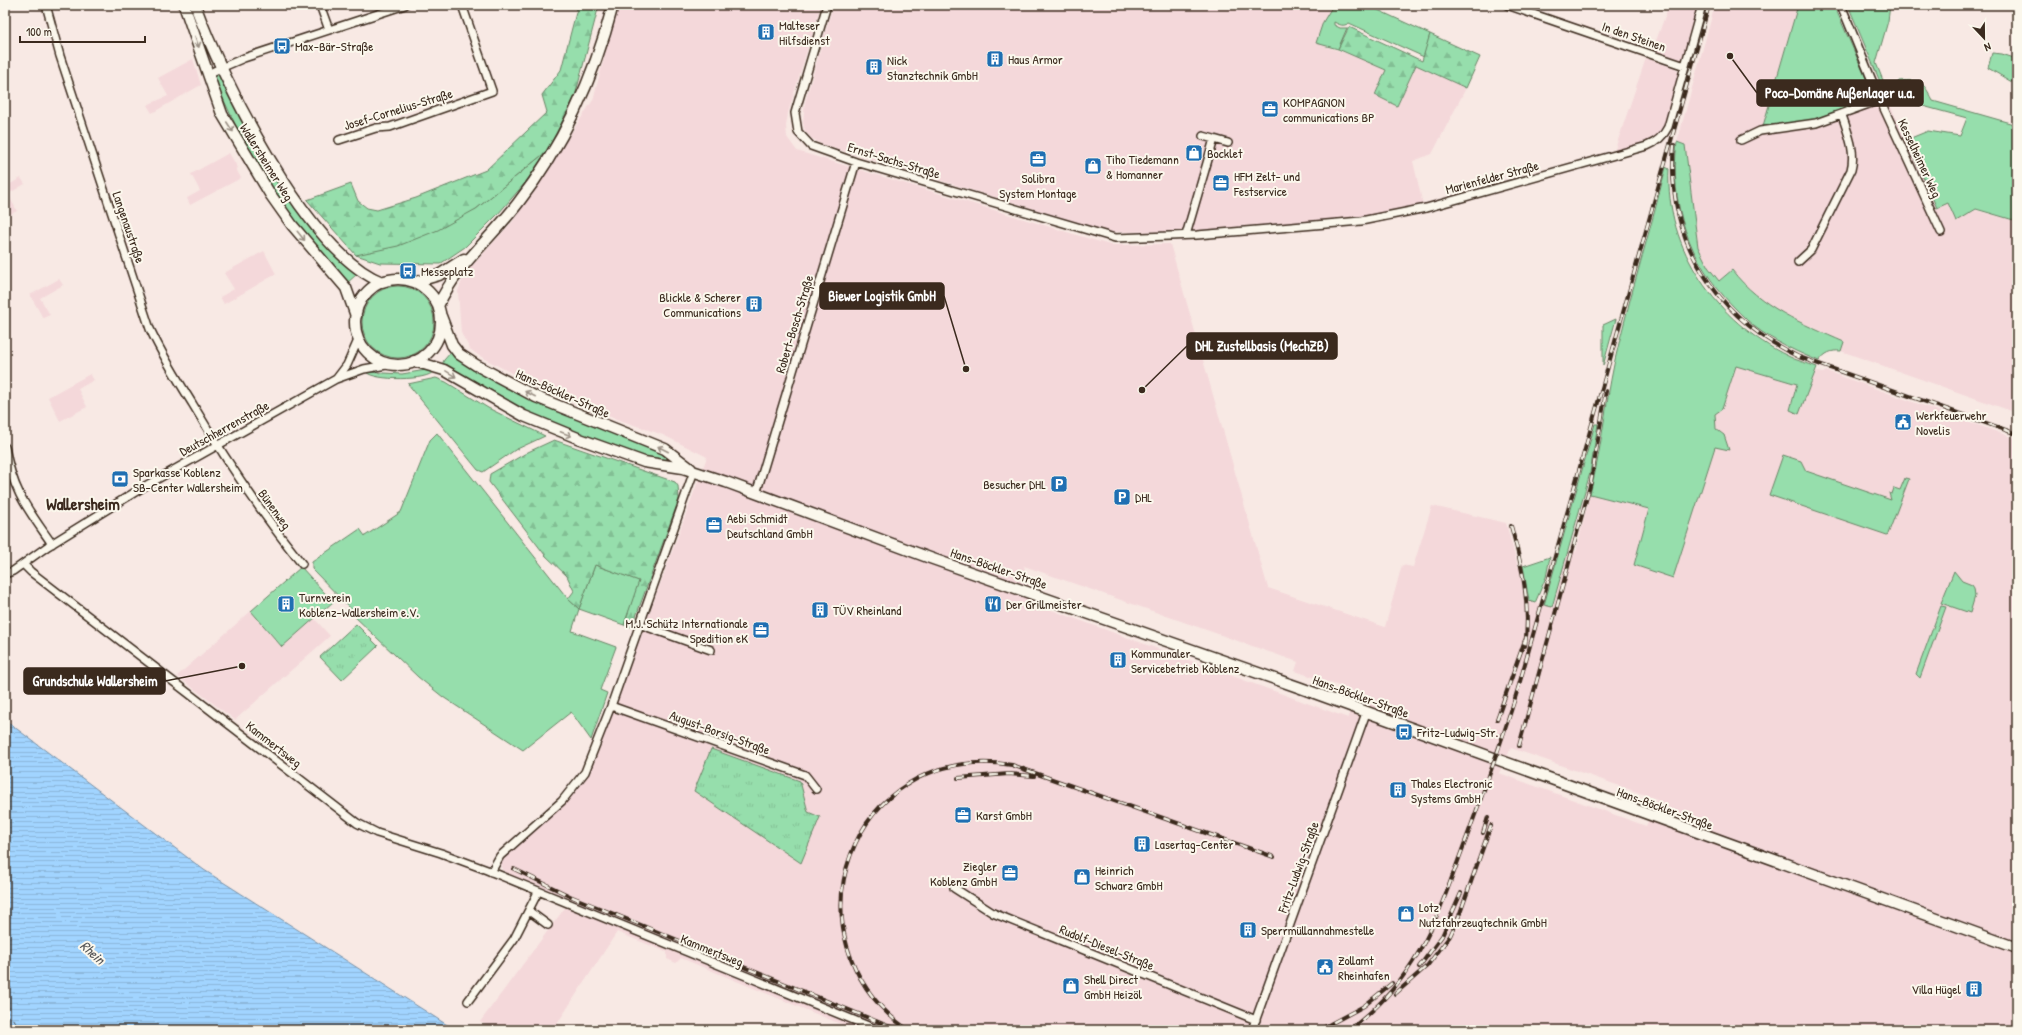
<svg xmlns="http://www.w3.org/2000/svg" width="2022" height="1035" viewBox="0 0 2022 1035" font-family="'Patrick Hand',sans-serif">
<defs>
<pattern id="forest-firs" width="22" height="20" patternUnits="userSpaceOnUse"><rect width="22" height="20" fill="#96deac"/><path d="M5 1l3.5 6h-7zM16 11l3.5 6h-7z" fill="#82bf94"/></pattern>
<pattern id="park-tufts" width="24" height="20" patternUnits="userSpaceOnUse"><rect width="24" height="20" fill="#96deac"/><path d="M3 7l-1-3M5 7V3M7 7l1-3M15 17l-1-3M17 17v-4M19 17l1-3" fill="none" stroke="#82bf94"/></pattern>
<pattern id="water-rules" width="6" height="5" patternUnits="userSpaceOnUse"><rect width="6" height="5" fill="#a1d4ff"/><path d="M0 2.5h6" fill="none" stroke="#8cb6da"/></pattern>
</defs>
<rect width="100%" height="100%" fill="#f8e9e4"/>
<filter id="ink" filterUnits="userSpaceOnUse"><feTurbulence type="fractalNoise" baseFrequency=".025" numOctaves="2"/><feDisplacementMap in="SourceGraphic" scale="8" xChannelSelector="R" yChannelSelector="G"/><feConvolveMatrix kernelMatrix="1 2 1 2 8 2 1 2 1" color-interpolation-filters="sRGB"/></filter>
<g filter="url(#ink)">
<path fill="#f4d8da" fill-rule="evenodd" d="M618 5H821L788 113 786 126 787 137 797 151 1110 245 1170 244 1268 588 1385 627 1402 565 1413 567 1432 506 1506 523 1518 567 1523 566 1529 601 1552 607 1568 550 1576 552 1590 494 1649 509 1634 565 1673 578 1715 446 1728 450 1724 435 1716 429 1715 414 1722 409 1736 365 1797 384 1790 410 1798 414 1815 371 1823 373 1826 371 2017 439V1030H855L681 958 676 963 667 959V952L617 932 553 1030H495L480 1022 570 901 512 877 505 873 502 868 501 863 504 858 564 803 578 789 588 774 596 758 707 457 663 435 585 408 539 388 478 355 470 349 461 333 458 291 463 278 472 266 513 221 593 100ZM1024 566 1298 662 1295 671 1357 692 1348 718 1035 604ZM1511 748 1657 799 1646 826 1499 773Z
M833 5H1330L1332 7 1323 22 1327 47 1358 57 1386 70 1375 95 1397 106 1416 65 1466 88 1432 154 1413 161 1423 205 1358 218 1334 221 1241 226 1209 231 1109 232 821 144 811 138 805 131 803 123 805 102Z
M1669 5H1698L1684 58 1680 61 1652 52Z
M1715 5H1798L1763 126 1814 120 1886 96 1937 207 1948 203 2017 221V413L1841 351 1844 342 1775 310 1752 292 1732 270 1719 281 1708 267 1698 247 1685 145 1677 142Z
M1646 58 1675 68 1679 73 1663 129 1655 138 1614 152Z
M193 59 201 85 152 113 147 105 168 96 158 78Z
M229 153 238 168 236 169 241 178 190 205 187 198 200 191 191 174Z
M21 178 25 184 8 194 17 211 5 217V187Z
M264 251 276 274 224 304 220 297 234 289 224 273Z
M59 279 63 285 40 298 50 315 43 318 30 295Z
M90 374 94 380 78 389 87 407 60 421 48 397Z
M251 611 282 647 314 618 330 636 235 720 177 676Z"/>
<path fill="#96deac" stroke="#688465" d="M1330 5H1367L1430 34 1424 57 1349 23C1343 27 1340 25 1334 22V25L1340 28H1347L1338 49 1316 43 1323 22 1332 7Z
M1798 5H1834L1872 92 1865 103 1814 120 1763 126Z
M1848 5H1890L1888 21 1876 63 1888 93 1899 81C1922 79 1923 82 1933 101L2017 125V221L1976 209 1956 221 1948 203 1937 208 1906 140 1928 131 1960 136 1967 118 1886 96Z
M1992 53 2002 54 2017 59V85L1988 68Z
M219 72 248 125 338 254 357 274 346 284 290 217 250 156 213 77 215 73Z
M1677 142 1685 145 1698 247 1708 267 1719 281 1732 270C1760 307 1803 324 1844 342L1841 351C1831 350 1825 353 1819 361 1799 353 1780 344 1762 332 1751 325 1742 315 1733 306 1689 261 1669 205 1677 142Z
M547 151 525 183 498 214 465 247 440 264 380 263 356 255 476 209Z
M1666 167 1669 169C1665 249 1717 322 1788 356 1797 361 1807 363 1817 367L1799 414 1790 410 1797 384 1736 366 1722 409 1715 414 1716 429 1724 435 1729 450 1715 447 1673 578 1634 565 1649 509 1590 494C1603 444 1606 393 1619 343 1633 284 1652 226 1666 167Z
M362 322a36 36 0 1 1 72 0a36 36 0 1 1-72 0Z
M1616 319 1603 366V325Z
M452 351 455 355 659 450 671 459V461L661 463 602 443 526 412 442 365 444 360Z
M426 370 434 371C428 381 374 381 366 372L402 374Z
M436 378 446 382 488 408 545 436 515 450 483 472 478 470 408 384Z
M1595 424H1598L1590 473 1552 607 1544 605Z
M437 433 568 599 579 609 595 565 640 581 624 625 579 609 572 631 616 647 600 690 607 693 591 740 571 712 523 750 443 697 418 677 352 614 354 612 312 569V562L360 529 365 536 401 512 430 440Z
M1783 455 1801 461 1806 471 1891 500 1889 493 1892 494 1894 488 1900 490 1905 478 1909 479 1888 534 1887 535 1769 495Z
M1550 557 1546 577 1535 603 1529 601 1523 566Z
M301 567 333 602 282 647 251 611Z
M1954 571 1962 581 1972 585 1974 588 1975 596 1970 613 1941 603Z
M1941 606 1946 607 1920 678 1916 674Z"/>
<path fill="url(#forest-firs)" stroke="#688465" d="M578 5H599L575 96 547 151 476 209 438 230 398 246 356 255 307 200 351 184 358 201 367 208 377 210 416 198 486 170 547 112 542 95 561 70Z
M1349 27 1422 61 1430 34 1480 57 1466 88 1416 65 1397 106 1375 95 1386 70 1338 49Z
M554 440 675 482 678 486 679 499 632 627 624 625 639 581 595 565 579 609 568 599 574 591 567 576 545 555 489 482 490 474 528 452Z"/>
<path fill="url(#park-tufts)" stroke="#688465" d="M356 624 378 646 342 680 320 657Z
M711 749 800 781 808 812 820 817 801 863 694 791Z"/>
<path fill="url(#water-rules)" stroke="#7890a5" d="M5 720 204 870 455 1030H5Z"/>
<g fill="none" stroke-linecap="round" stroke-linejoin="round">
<path stroke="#545456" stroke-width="1" stroke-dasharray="5 4" stroke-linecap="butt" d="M5 1014 28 1030"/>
<g stroke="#3b2a1e" stroke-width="10">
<path id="street" d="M46 5 60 56 150 329C162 354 177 379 192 403 225 459 261 513 302 564
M320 5 329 30
M827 5 795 113 798 132 811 146 856 162 1115 238 1197 235 1361 221 1426 208 1647 146C1657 142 1663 137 1668 127L1702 5
M1507 5 1685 66
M1841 5 1880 100 1941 232
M209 79 214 71 244 58 405 5
M1203 136 1214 139
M339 140 376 128 390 127 492 91 462 5
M1741 140 1760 131 1816 123 1880 100
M1186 235 1214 139 1228 143
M1798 262 1811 250 1851 170C1856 151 1848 134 1842 115
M337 378 347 365 359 338
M5 447C13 492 27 508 52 544
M756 494 856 162
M23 564 31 572 357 823 377 833 441 853 487 870 878 1030
M5 574 13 571 48 546 145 486 336 379 364 369 392 364
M639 624 711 650
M611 706 805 775 816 789
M491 872 500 856 562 801 585 772 611 706 694 471
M954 888 993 913 1256 1020
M529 911 548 925
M468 1001 514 939 538 892
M1252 1030 1366 713"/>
</g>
<g stroke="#3b2a1e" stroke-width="13">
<path id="secondary" d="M184 5 222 114 270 194 292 225 346 288 356 316
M195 5C222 79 307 253 382 282
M355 322a43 43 0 1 1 86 0a43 43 0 1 1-86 0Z
M415 282 439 275 464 259
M438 306C457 264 491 239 518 203 564 144 594 78 613 5
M441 316 452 345 459 354 476 365 536 397 665 449 691 469
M414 361 444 370 524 416 580 439 644 462 683 468 726 482 930 558 1298 687 2017 948"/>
</g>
<use href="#street" stroke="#fbf7ec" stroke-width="7"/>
<use href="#secondary" stroke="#fbf7ec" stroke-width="10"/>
<g stroke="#3b2a1e" stroke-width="4">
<path id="rail" d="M1674 145C1665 239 1715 317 1799 357L2017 434
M1511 526C1522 566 1531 604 1525 646
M1497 719 1525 640
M1519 746 1591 482 1606 391
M958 778 1009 774 1034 776
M1483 833 1488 817
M514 869 570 896 898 1030
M1419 967 1442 936 1461 893
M1395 994 1427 966 1450 936 1459 916 1491 825
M908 1030C780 940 849 740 1012 765L1274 857
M1319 1030 1364 1006 1392 983
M1349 1030C1421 977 1438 914 1468 834 1486 785 1504 736 1519 685L1709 5"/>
</g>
<use href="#rail" stroke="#fbf7ec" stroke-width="2.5" stroke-dasharray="8" stroke-linecap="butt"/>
</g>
<defs><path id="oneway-shaft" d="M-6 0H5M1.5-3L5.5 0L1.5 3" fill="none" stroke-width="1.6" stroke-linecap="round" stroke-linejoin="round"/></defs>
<g stroke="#9b9085">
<use href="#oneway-shaft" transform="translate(197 42) rotate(71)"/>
<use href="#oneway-shaft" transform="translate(230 127) rotate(57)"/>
<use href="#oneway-shaft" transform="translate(301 236) rotate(51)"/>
<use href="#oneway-shaft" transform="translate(451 374) rotate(31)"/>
<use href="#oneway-shaft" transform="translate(530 394) rotate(-153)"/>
<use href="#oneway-shaft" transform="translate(566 434) rotate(21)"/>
<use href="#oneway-shaft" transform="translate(663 449) rotate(-153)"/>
</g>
</g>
<defs>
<g id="building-square" transform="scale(0.9)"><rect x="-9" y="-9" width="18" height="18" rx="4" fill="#1f6fb2" stroke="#fbf7ec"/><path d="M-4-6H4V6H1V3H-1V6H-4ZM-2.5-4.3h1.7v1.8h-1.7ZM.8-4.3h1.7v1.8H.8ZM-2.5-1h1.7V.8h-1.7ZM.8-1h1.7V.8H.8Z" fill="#fff"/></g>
<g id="bus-square" transform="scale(0.9)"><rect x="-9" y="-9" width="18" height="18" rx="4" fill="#1f6fb2" stroke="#fbf7ec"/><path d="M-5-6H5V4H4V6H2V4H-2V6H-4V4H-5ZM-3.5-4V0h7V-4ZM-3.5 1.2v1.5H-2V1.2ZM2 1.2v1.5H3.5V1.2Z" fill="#fff"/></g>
<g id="office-square" transform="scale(0.9)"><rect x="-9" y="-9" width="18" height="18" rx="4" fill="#1f6fb2" stroke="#fbf7ec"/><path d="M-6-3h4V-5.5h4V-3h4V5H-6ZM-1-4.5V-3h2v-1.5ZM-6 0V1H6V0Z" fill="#fff"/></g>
<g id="shop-square" transform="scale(0.9)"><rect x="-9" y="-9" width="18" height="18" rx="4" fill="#1f6fb2" stroke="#fbf7ec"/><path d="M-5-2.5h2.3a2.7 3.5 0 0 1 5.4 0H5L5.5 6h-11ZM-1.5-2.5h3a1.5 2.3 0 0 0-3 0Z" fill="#fff"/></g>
<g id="civic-square" transform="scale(0.9)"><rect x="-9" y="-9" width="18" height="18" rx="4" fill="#1f6fb2" stroke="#fbf7ec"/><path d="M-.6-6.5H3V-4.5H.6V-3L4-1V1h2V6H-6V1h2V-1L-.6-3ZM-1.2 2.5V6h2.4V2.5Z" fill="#fff"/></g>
<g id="bank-square" transform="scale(0.9)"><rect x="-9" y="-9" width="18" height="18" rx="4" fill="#1f6fb2" stroke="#fbf7ec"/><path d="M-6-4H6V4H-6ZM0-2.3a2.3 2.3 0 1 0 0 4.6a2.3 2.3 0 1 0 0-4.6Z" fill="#fff"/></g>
<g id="parking-square" transform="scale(0.9)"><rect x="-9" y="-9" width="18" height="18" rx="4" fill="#1f6fb2" stroke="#fbf7ec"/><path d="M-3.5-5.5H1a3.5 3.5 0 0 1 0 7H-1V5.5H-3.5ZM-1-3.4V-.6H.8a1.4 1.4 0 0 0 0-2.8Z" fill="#fff"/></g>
<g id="restaurant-square" transform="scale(0.9)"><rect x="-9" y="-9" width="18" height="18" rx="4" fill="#1f6fb2" stroke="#fbf7ec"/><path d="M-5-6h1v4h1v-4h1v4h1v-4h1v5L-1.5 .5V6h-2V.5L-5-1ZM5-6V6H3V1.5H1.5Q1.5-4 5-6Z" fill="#fff"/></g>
</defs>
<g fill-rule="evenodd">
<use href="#building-square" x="766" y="32"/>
<use href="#bus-square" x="282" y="46"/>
<use href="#building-square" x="995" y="59"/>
<use href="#building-square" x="874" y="67"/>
<use href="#office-square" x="1270" y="109"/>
<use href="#shop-square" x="1194" y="153"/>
<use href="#office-square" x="1038" y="159"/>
<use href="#shop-square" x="1093" y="166"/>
<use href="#office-square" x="1221" y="183"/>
<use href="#bus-square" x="408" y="271"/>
<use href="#building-square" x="754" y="304"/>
<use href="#civic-square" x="1903" y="422"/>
<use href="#bank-square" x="120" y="479"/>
<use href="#parking-square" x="1059" y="484"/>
<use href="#parking-square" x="1122" y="497"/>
<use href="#office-square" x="714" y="525"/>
<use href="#building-square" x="286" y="604"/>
<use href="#restaurant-square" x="993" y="604"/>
<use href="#building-square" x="820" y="610"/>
<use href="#office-square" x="761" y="630"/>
<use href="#building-square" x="1118" y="660"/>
<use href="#bus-square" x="1404" y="732"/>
<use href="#building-square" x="1398" y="790"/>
<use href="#office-square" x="963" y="815"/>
<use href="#building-square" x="1142" y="844"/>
<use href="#office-square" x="1010" y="873"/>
<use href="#shop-square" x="1082" y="877"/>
<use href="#shop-square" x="1406" y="914"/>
<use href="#building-square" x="1248" y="930"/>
<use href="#civic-square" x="1325" y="967"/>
<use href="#shop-square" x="1071" y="986"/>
<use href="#building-square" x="1974" y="989"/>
</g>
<g text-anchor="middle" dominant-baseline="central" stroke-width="4" stroke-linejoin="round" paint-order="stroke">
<g font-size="13" fill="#3b2a1e" stroke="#fbf7ec" text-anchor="start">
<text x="779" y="25">Malteser<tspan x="779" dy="15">Hilfsdienst</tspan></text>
<text x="295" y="46">Max-Bär-Straße</text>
<text x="1008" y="59">Haus Armor</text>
<text x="887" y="60">Nick<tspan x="887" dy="15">Stanztechnik GmbH</tspan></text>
<text x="1283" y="102">KOMPAGNON<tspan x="1283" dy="15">communications BP</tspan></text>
<text x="1207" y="153">Bocklet</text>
<text x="1106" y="159">Tiho Tiedemann<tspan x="1106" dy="15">&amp; Homanner</tspan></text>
<text x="1234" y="176">HFM Zelt- und<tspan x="1234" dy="15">Festservice</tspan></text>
<text x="1038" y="178" text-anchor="middle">Solibra<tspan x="1038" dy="15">System Montage</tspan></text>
<text x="421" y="271">Messeplatz</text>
<text x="741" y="297" text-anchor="end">Blickle &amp; Scherer<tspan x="741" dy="15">Communications</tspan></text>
<text x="1916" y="415">Werkfeuerwehr<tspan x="1916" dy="15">Novelis</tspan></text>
<text x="133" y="472">Sparkasse Koblenz<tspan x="133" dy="15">SB-Center Wallersheim</tspan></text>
<text x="1046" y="484" text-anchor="end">Besucher DHL</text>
<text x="1135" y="497">DHL</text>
<text x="727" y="518">Aebi Schmidt<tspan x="727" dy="15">Deutschland GmbH</tspan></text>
<text x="299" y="597">Turnverein<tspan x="299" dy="15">Koblenz-Wallersheim e.V.</tspan></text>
<text x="1006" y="604">Der Grillmeister</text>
<text x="833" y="610">TÜV Rheinland</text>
<text x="748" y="623" text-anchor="end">M.J. Schütz Internationale<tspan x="748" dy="15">Spedition eK</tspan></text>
<text x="1131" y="653">Kommunaler<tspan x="1131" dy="15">Servicebetrieb Koblenz</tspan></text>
<text x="1417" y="732">Fritz-Ludwig-Str.</text>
<text x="1411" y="783">Thales Electronic<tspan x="1411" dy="15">Systems GmbH</tspan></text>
<text x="976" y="815">Karst GmbH</text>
<text x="1155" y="844">Lasertag-Center</text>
<text x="997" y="866" text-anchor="end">Ziegler<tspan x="997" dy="15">Koblenz GmbH</tspan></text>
<text x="1095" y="870">Heinrich<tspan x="1095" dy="15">Schwarz GmbH</tspan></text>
<text x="1419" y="907">Lotz<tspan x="1419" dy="15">Nutzfahrzeugtechnik GmbH</tspan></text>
<text x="1261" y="930">Sperrmüllannahmestelle</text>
<text x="1338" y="960">Zollamt<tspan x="1338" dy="15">Rheinhafen</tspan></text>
<text x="1084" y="979">Shell Direct<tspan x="1084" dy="15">GmbH Heizöl</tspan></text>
<text x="1961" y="989" text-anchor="end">Villa Hügel</text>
</g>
<g font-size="13" fill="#3b2a1e" stroke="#fbf7ec">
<text transform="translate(1634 36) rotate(19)">In den Steinen</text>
<text transform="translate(398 109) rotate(-17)">Josef-Cornelius-Straße</text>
<text transform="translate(1920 158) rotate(65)">Kesselheimer Weg</text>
<text transform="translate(894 160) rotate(17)">Ernst-Sachs-Straße</text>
<text transform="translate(267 162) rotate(58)">Wallersheimer Weg</text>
<text transform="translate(1492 177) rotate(-15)">Marienfelder Straße</text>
<text transform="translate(129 227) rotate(71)">Langenaustraße</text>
<text transform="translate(794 324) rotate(-73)">Robert-Bosch-Straße</text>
<text transform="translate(563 393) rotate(24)">Hans-Böckler-Straße</text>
<text transform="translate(224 428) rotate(-29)">Deutschherrenstraße</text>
<text transform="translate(275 509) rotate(54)">Bünenweg</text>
<text transform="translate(999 568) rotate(19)">Hans-Böckler-Straße</text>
<text transform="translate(1361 696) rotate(20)">Hans-Böckler-Straße</text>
<text transform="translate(720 732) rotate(20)">August-Borsig-Straße</text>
<text transform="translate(274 744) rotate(38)">Kammertsweg</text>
<text transform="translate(1665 808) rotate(20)">Hans-Böckler-Straße</text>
<text transform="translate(1298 867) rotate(-70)">Fritz-Ludwig-Straße</text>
<text transform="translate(1107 947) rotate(22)">Rudolf-Diesel-Straße</text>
<text transform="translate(712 950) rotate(22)">Kammertsweg</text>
</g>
<g font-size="14" font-style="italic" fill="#545456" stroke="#fbf7ec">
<text transform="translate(93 952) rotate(42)">Rhein</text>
</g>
<g font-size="17" font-weight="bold" fill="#3b2a1e" stroke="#fbf7ec">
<text x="83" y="503">Wallersheim</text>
</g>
</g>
<path fill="none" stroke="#3b2a1e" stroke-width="1.5" d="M1730 56L1757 93M966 369L944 296M1142 390L1187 346M242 666L165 681"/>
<g fill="#3b2a1e" stroke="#fbf7ec" stroke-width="1.5">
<circle cx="1730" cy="56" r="4"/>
<circle cx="966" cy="369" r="4"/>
<circle cx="1142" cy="390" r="4"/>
<circle cx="242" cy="666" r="4"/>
</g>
<g fill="#3b2a1e" stroke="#3b2a1e" stroke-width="1.5">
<rect x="1757" y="80" width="166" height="26" rx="4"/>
<rect x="820" y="283" width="124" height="26" rx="4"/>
<rect x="1187" y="333" width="150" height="26" rx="4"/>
<rect x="24" y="668" width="141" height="26" rx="4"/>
</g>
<g font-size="14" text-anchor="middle" font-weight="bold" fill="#fff">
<text x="1840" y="98">Poco-Domäne Außenlager u.a.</text>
<text x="882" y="301">Biewer Logistik GmbH</text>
<text x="1262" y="351">DHL Zustellbasis (MechZB)</text>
<text x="95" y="686">Grundschule Wallersheim</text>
</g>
<rect width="2022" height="1035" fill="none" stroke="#fbf7ec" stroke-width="20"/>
<rect x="10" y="10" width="2002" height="1015" fill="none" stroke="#3b2a1e" stroke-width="1.5" filter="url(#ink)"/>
<g transform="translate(1984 38) rotate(158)" stroke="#fbf7ec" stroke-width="3" paint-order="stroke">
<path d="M0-3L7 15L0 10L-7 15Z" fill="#3b2a1e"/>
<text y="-6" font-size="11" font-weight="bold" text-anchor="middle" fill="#3b2a1e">N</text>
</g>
<path d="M20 36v6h125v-6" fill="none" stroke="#3b2a1e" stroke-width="2"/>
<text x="26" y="36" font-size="12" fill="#3b2a1e" stroke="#fbf7ec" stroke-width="3" paint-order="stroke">100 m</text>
</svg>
